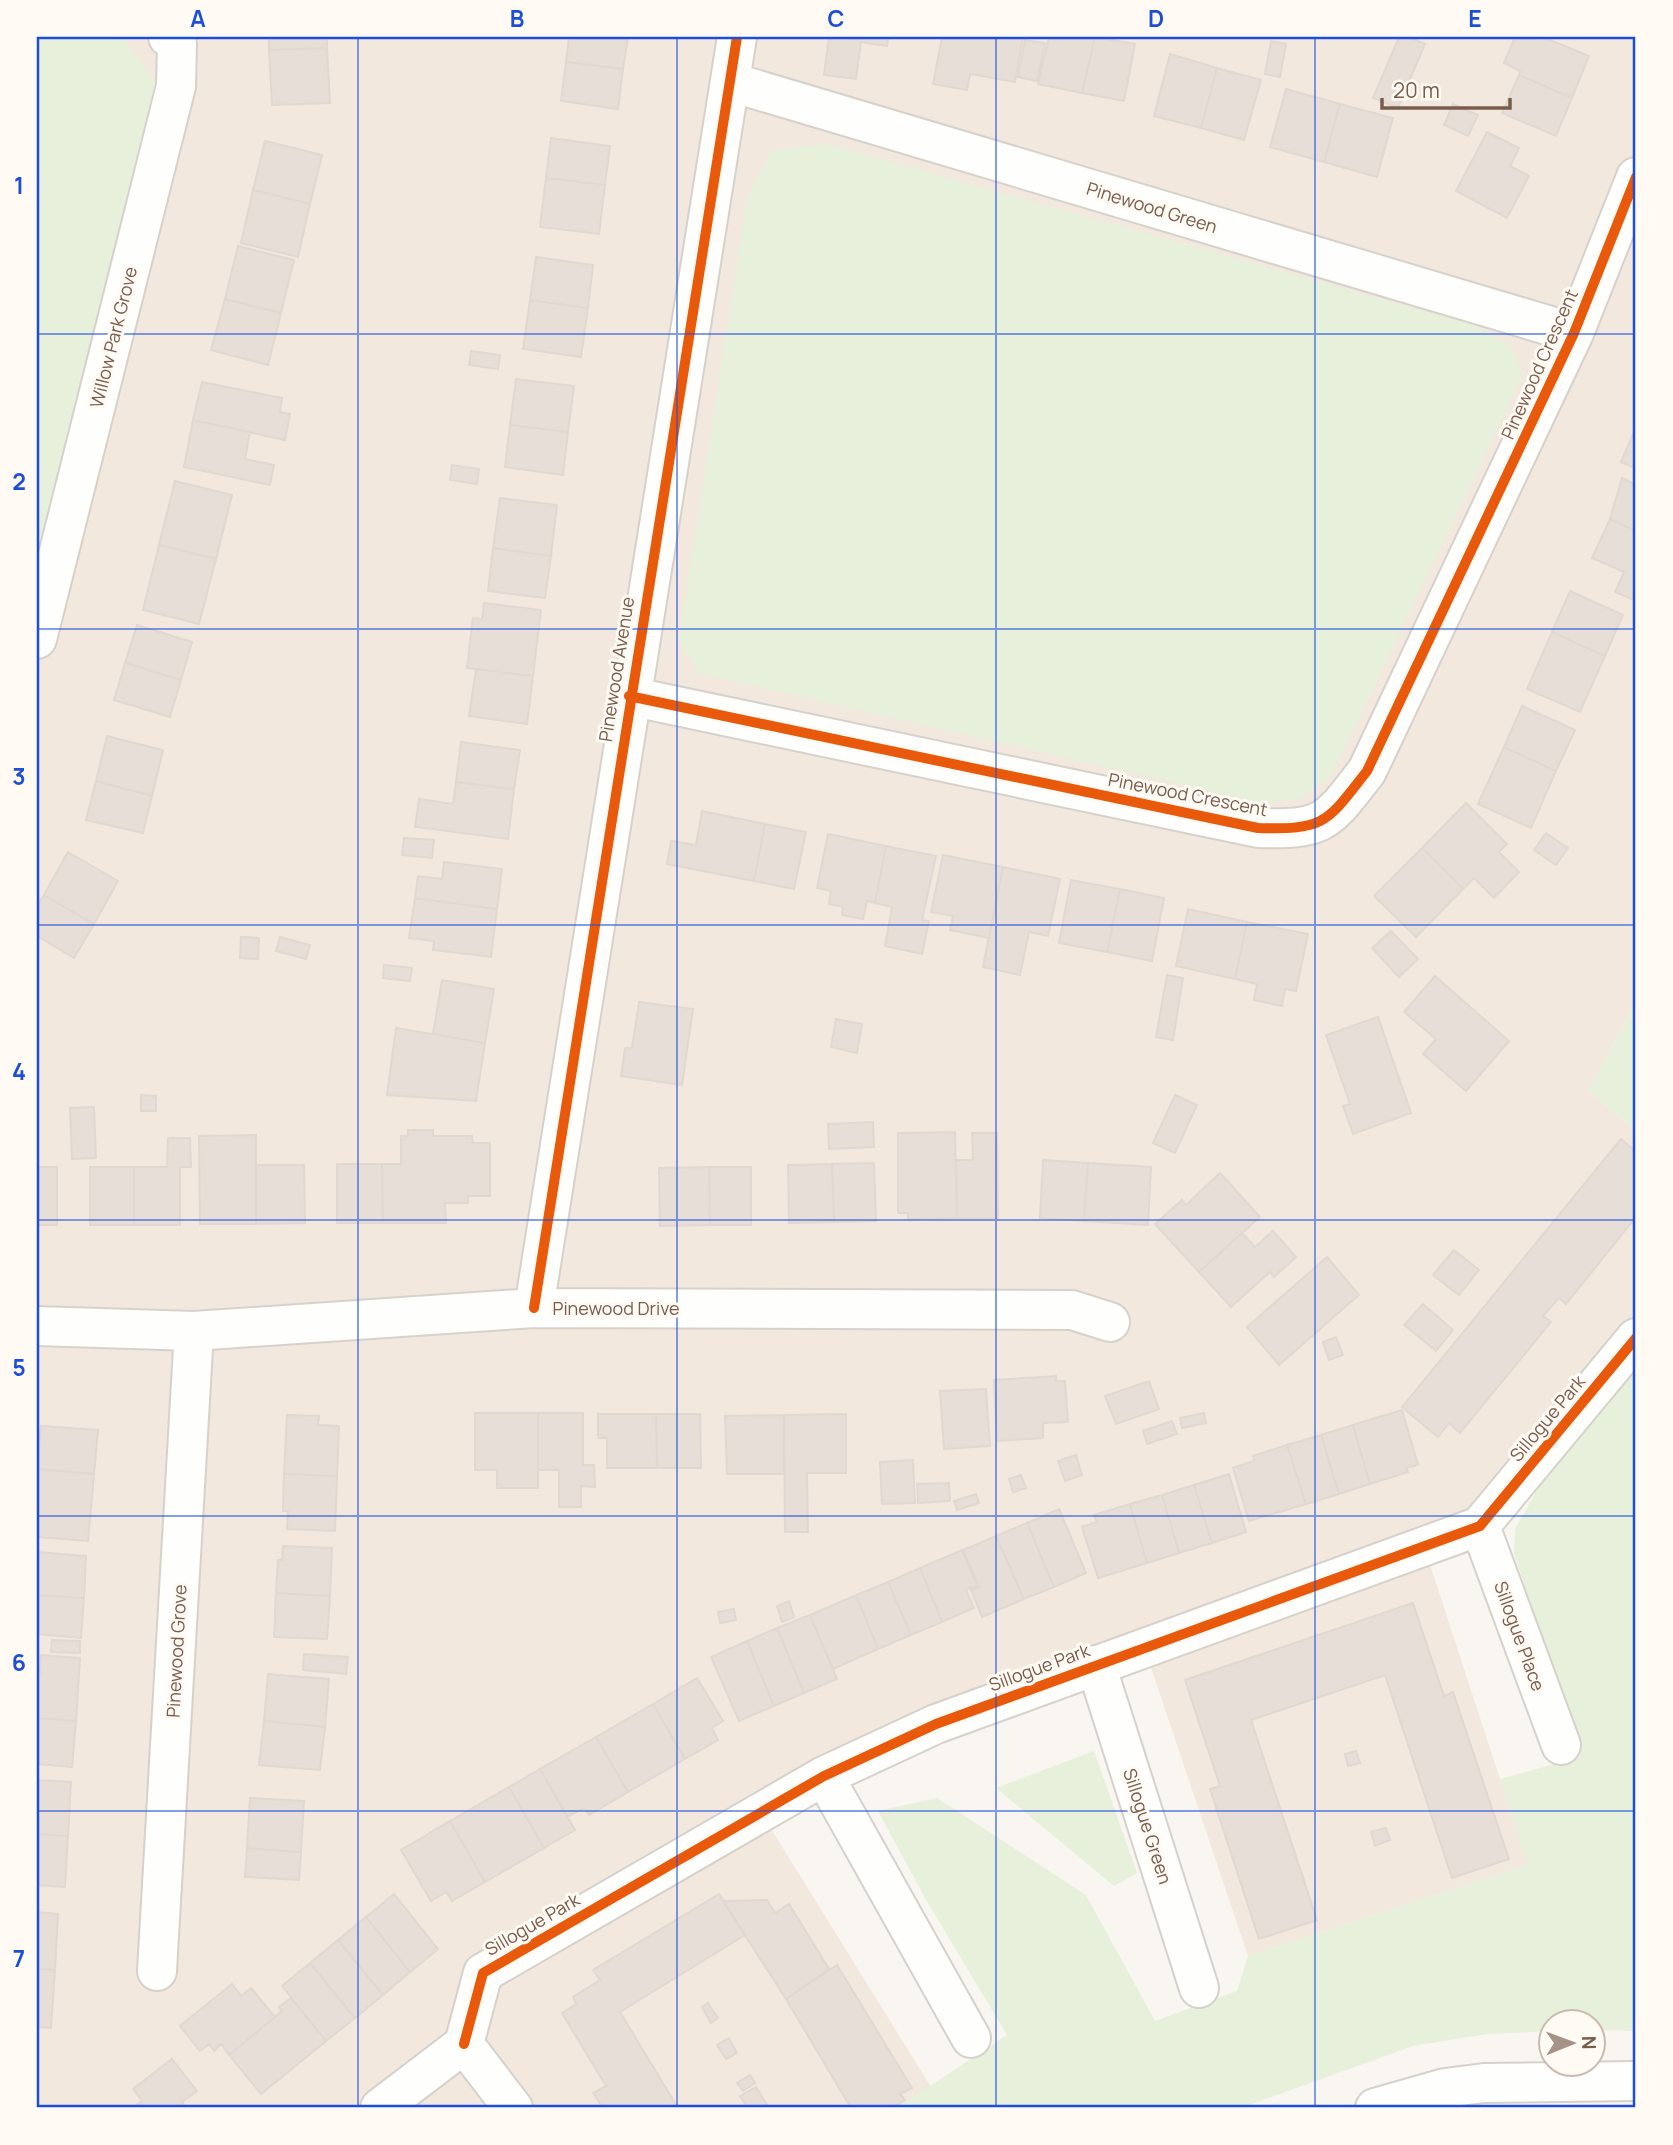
<svg xmlns="http://www.w3.org/2000/svg" width="1673" height="2145" viewBox="0 0 1673 2145" font-family="Manrope,sans-serif">
<rect width="100%" height="100%" fill="#f9f5f0"/>
<path fill="#f2e8de" d="M37 37H1636V1002L1588 1091 1636 1131V1337L1479 1526 1424 1546 1528 1865 1248 1956 1144 1647 760 1811 931 2087 897 2108H37Z"/>
<path fill="#e7f0db" d="M37 37H122L156 82 37 560Z
M827 144 1478 326 1511 346 1523 375 1332 775 1300 799 1263 803 698 673 679 640 747 197 771 151Z
M1636 1002V1131L1588 1091Z
M1636 1367V2031L1593 2030 1592 2022H1550V2031L1487 2034 1413 2046 1241 2108H897L1007 2035 925 1898 878 1811 937 1798 1086 1895 1155 2021 1237 1991 1248 1956 1528 1865 1500 1779 1580 1757 1514 1553 1515 1529 1537 1490Z
M1094 1751 1137 1873 1114 1886 996 1788Z"/>
<path fill="#e6ded7" stroke="#e2d8d2" stroke-width="2" d="M269 37H327V48L269 50Z
M569 37H628L623 69 566 62Z
M829 37H888L887 46 861 42 856 79 824 75Z
M942 37H1023L1015 82 970 74 967 90 933 84Z
M1049 37H1095L1082 93 1038 84Z
M1095 37 1135 44 1124 101 1082 93Z
M1399 37H1409L1425 44 1398 108 1373 98Z
M1515 37H1543L1589 56 1572 98 1519 75 1520 71 1504 63Z
M1025 40 1045 43 1037 81 1018 77Z
M1271 41 1286 44 1280 77 1265 74Z
M327 48 330 103 272 105 269 50Z
M1170 54 1217 68 1201 128 1154 116Z
M566 62 623 69 618 109 561 101Z
M1217 68 1261 80 1244 140 1201 128Z
M1519 75 1572 98 1556 136 1502 113Z
M1286 89 1340 104 1324 162 1270 147Z
M1340 104 1393 118 1377 177 1324 162Z
M1453 104 1478 115 1468 136 1444 125Z
M1487 132 1519 148 1510 166 1529 176 1507 218 1456 191Z
M551 138 610 146 605 185 546 178Z
M265 141 322 155 310 204 253 190Z
M546 178 605 185 599 234 540 227Z
M253 190 310 204 298 257 241 243Z
M238 246 294 260 281 313 225 299Z
M536 257 593 265 588 308 530 300Z
M225 299 281 313 268 365 211 350Z
M530 300 588 308 581 357 523 349Z
M471 351 500 355 498 369 469 365Z
M516 379 574 386 568 432 510 425Z
M202 382 282 398 280 412 290 414 285 440 193 420Z
M193 420 250 432 245 459 274 465 270 485 184 467Z
M510 425 568 432 563 475 505 467Z
M1636 427V469L1621 462Z
M452 465 479 469 477 484 450 480Z
M1622 478 1636 485V531L1610 519Z
M175 481 232 495 216 559 159 545Z
M500 498 557 505 551 556 493 548Z
M1610 519 1636 531V601L1615 592 1624 572 1592 558Z
M159 545 216 559 199 624 143 610Z
M493 548 551 556 545 598 488 591Z
M1570 591 1623 615 1605 656 1552 632Z
M484 603 541 610 533 676 467 668 473 618 482 619Z
M137 625 192 642 181 680 125 663Z
M1552 632 1605 656 1580 712 1527 689Z
M125 663 181 680 170 717 114 700Z
M476 669 533 676 527 724 469 716Z
M1522 706 1575 730 1556 771 1504 747Z
M107 736 163 750 152 796 96 781Z
M461 742 520 750 514 789 456 782Z
M1504 747 1556 771 1531 828 1478 804Z
M96 781 152 796 143 833 86 820Z
M456 782 514 789 508 839 415 827 419 799 453 804Z
M1466 803 1507 844 1499 852 1519 872 1494 898 1474 878 1463 889 1422 848Z
M702 811 765 824 754 881 667 864 671 841 696 845Z
M765 824 806 832 794 889 754 881Z
M1546 833 1568 848 1556 865 1534 850Z
M828 834 886 846 875 903 867 901 863 919 842 915 843 907 829 904 831 891 817 888Z
M404 838 434 840 432 858 402 855Z
M886 846 936 856 922 920 929 921 922 954 885 946 892 907 875 903Z
M1422 848 1463 889 1416 937 1374 896Z
M68 852 118 881 94 924 44 895Z
M943 855 1003 867 989 938 950 930 953 916 931 912Z
M444 862 502 869 497 909 415 898 418 876 442 879Z
M1003 867 1060 879 1048 936 1029 932 1020 975 983 967Z
M1071 880 1120 889 1107 952 1059 943Z
M1120 889 1164 898 1152 961 1107 952Z
M44 895 94 924 74 958 37 936V906Z
M415 898 497 909 491 957 433 950 434 941 409 938Z
M1188 909 1247 922 1235 979 1176 966Z
M1247 922 1308 934 1296 991 1285 989 1282 1006 1254 1000 1257 984 1235 979Z
M1391 931 1418 959 1399 977 1372 948Z
M241 937 259 938 258 959 240 958Z
M280 937 310 945 306 959 276 951Z
M384 965 412 968 410 981 383 978Z
M1167 975 1183 978 1173 1040 1156 1037Z
M1435 976 1509 1041 1466 1091 1423 1054 1436 1039 1404 1012Z
M442 980 494 989 485 1043 433 1034Z
M639 1002 693 1009 682 1085 621 1076 625 1048H632Z
M1378 1017 1411 1113 1353 1134 1343 1106 1350 1104 1326 1035Z
M836 1019 862 1024 857 1053 831 1047Z
M396 1028 485 1043 476 1101 387 1095Z
M141 1095 156 1096V1111H141Z
M1175 1095 1197 1105 1175 1153 1153 1143Z
M94 1107 96 1158 72 1159 70 1108Z
M873 1122 874 1147 829 1149 828 1124Z
M408 1130H433V1136H472L473 1143H490V1196H468V1203H445L446 1223H383L382 1164H401V1136H408Z
M955 1132 957 1218 908 1219V1213H898V1133Z
M972 1133H997L998 1218H957L956 1160H973Z
M256 1135V1224H200L199 1136Z
M168 1138H190L191 1167H180V1225H134V1167H167Z
M1621 1139 1636 1152V1217L1566 1304 1559 1298 1543 1316 1551 1322 1460 1433 1449 1423 1438 1437 1402 1407Z
M1043 1160 1088 1163 1084 1221 1040 1218Z
M874 1163 876 1221 834 1222 832 1164Z
M1088 1163 1151 1167 1148 1225 1084 1221Z
M337 1164H382L383 1223H337Z
M832 1164 834 1222 789 1223 788 1165Z
M256 1165H304L305 1223 256 1224Z
M37 1167H57V1225H37Z
M90 1167H134V1225H90Z
M709 1167H751V1225H710Z
M709 1167 710 1225 660 1226 659 1168Z
M1220 1173 1260 1217 1199 1272 1155 1224 1182 1200 1186 1205Z
M1273 1231 1296 1257 1274 1277 1270 1272 1231 1307 1199 1272 1242 1233 1255 1247Z
M1454 1250 1479 1270 1459 1295 1433 1275Z
M1327 1257 1359 1295 1279 1365 1247 1327Z
M1423 1304 1453 1330 1436 1351 1404 1325Z
M1336 1337 1343 1355 1329 1360 1323 1342Z
M1056 1376V1381H1065L1068 1422 1043 1423V1438L997 1441 994 1380Z
M1149 1381 1159 1409 1116 1424 1105 1396Z
M986 1389 990 1446 944 1449 940 1391Z
M1402 1410 1418 1465 1406 1468 1408 1472 1370 1484 1353 1425Z
M475 1413H538V1488H497V1470H475Z
M538 1413H583V1465H594L595 1487 581 1486V1507H559V1470H538Z
M1204 1413 1206 1423 1182 1428 1180 1418Z
M598 1414H656L657 1468H607V1438H598Z
M656 1414H700L701 1468H657Z
M846 1414V1473H807L808 1532H785L784 1415Z
M287 1415 319 1416 318 1425 339 1426 337 1476 284 1474Z
M784 1415V1474H727L725 1416Z
M1172 1421 1177 1434 1147 1444 1143 1431Z
M1353 1425 1370 1484 1339 1494 1321 1435Z
M41 1426 98 1430 94 1474 37 1469Z
M1321 1435 1339 1494 1306 1504 1287 1445Z
M1287 1445 1306 1504 1249 1521 1233 1468 1254 1461 1253 1456Z
M1076 1455 1082 1475 1065 1481 1058 1461Z
M913 1460 915 1503 882 1504 880 1462Z
M37 1469 94 1474 88 1541 37 1537Z
M284 1474 337 1476 335 1531 287 1529 288 1511H283Z
M1229 1474 1246 1532 1212 1543 1194 1485Z
M1021 1475 1026 1488 1013 1492 1009 1479Z
M949 1483 950 1501 918 1503 917 1484Z
M1194 1485 1212 1543 1179 1553 1162 1495Z
M976 1494 979 1503 957 1510 954 1501Z
M1162 1495 1179 1553 1147 1563 1130 1504Z
M1130 1504 1147 1563 1098 1578 1082 1527 1097 1522 1094 1515Z
M1059 1509 1086 1573 1054 1587 1027 1523Z
M1027 1523 1054 1587 1024 1599 996 1536Z
M996 1536 1024 1599 982 1617 971 1590 979 1587 963 1550Z
M283 1546 332 1548 330 1596 276 1593 278 1560H282Z
M962 1550 977 1586 966 1590 974 1608 942 1622 920 1568Z
M37 1552 86 1556 84 1598 37 1595Z
M920 1568 942 1622 911 1635 888 1582Z
M888 1582 911 1635 878 1649 856 1595Z
M276 1593 330 1596 327 1639 274 1637Z
M37 1595 84 1598 81 1638 37 1634Z
M856 1595 878 1649 833 1669 810 1615Z
M789 1601 794 1617 782 1622 777 1606Z
M1413 1603 1444 1696 1453 1692 1509 1859 1452 1878 1385 1675 1251 1720 1317 1920 1259 1939 1210 1789 1220 1786 1185 1680Z
M734 1609 736 1620 720 1623 718 1612Z
M810 1615 837 1679 804 1693 777 1628Z
M777 1628 804 1693 774 1706 747 1641Z
M52 1640 80 1641V1653L51 1652Z
M747 1641 774 1706 739 1721 711 1657Z
M304 1654 348 1657 346 1674 303 1670Z
M41 1655 80 1658 76 1721 37 1718V1672L40 1673Z
M268 1674 329 1679 325 1727 264 1721Z
M697 1678 723 1721 712 1728 718 1740 685 1759 653 1704Z
M653 1704 685 1759 628 1792 596 1737Z
M37 1718 76 1721 72 1767 37 1764Z
M264 1721 325 1727 320 1770 259 1765Z
M596 1737 628 1792 589 1815 584 1808 567 1817 540 1769Z
M1356 1751 1360 1763 1348 1766 1345 1754Z
M540 1769 575 1830 544 1848 509 1787Z
M37 1780 71 1782 68 1836 37 1834Z
M509 1787 544 1848 485 1882 450 1821Z
M250 1798 304 1801 301 1852 247 1848Z
M450 1821 485 1882 452 1901 446 1892 431 1901 401 1850Z
M1386 1828 1390 1840 1375 1846 1371 1832Z
M37 1834 68 1836 65 1887 37 1885Z
M247 1848 301 1852 299 1880 245 1877Z
M394 1894 438 1949 410 1972 366 1917Z
M719 1894 745 1935 620 2012 678 2108H603L593 2093 606 2086 562 2013 576 2004 573 1997 600 1980 593 1970Z
M767 1900 775 1913 789 1904 829 1969 786 1999 723 1901Z
M37 1912 58 1914 55 1970 37 1969Z
M366 1917 410 1972 383 1995 338 1940Z
M338 1940 383 1995 355 2018 310 1963Z
M310 1963 355 2018 326 2041 282 1986Z
M837 1965 912 2088 900 2094 905 2100 892 2108H851L786 1999Z
M37 1969 55 1970 51 2028 37 2027Z
M232 1984 241 1996 251 1988 275 2017 229 2055 221 2044 214 2051 209 2044 200 2051 180 2026Z
M291 1998 326 2041 261 2094 229 2055 282 2011 279 2007Z
M708 2003 718 2018 711 2023 702 2007Z
M729 2038 737 2053 726 2059 717 2045Z
M172 2059 197 2091 182 2102 186 2108H132L142 2101 133 2089Z
M750 2075 755 2083 743 2091 737 2083Z
M756 2087 769 2108H748L740 2096Z"/>
<g fill="none" stroke-linecap="round" stroke-linejoin="round">
<g stroke="#d7d1cb" stroke-width="42">
<path id="minor" d="M731 82 1574 333
M37 639 176 86 177 44 168 37
M629 696 1258 828C1326 830 1327 822 1367 771L1574 333 1636 177
M534 1308 737 37
M37 1326 194 1331 534 1308 1072 1310 1110 1322
M1480 1526 1561 1745
M1096 1665 1199 1988
M824 1776 971 2038
M157 1971 194 1331
M464 2044 483 1973 824 1776 936 1724 1480 1526 1636 1338
M464 2044 513 2108
M380 2108 464 2044
M1375 2108 1445 2088 1484 2083 1636 2081"/>
</g>
<use href="#minor" stroke="#fefefd" stroke-width="38"/>
<g stroke="#fffaf3" stroke-width="15">
<path id="cycleway" d="M629 696 1258 828C1326 830 1327 822 1367 771L1574 333 1636 177
M534 1308 737 37
M464 2044 483 1973 824 1776 936 1724 1480 1526 1636 1338"/>
</g>
<use href="#cycleway" stroke="#e8590c" stroke-width="10"/>
</g>
<path fill="none" stroke="#1d4ed8" stroke-width="2" stroke-opacity="0.55" d="M358 37V2108M677 37V2108M996 37V2108M1315 37V2108M37 334H1636M37 629H1636M37 925H1636M37 1220H1636M37 1516H1636M37 1811H1636"/>
<g text-anchor="middle" dominant-baseline="central" stroke-width="6" stroke-linejoin="round" paint-order="stroke">
<g font-size="18" fill="#7a5c4d" stroke="#fffaf3">
<text transform="translate(1152 207) rotate(17)">Pinewood Green</text>
<text transform="translate(113 337) rotate(-76)">Willow Park Grove</text>
<text transform="translate(1539 364) rotate(-66)">Pinewood Crescent</text>
<text transform="translate(616 669) rotate(-81)">Pinewood Avenue</text>
<text transform="translate(1188 794) rotate(11)">Pinewood Crescent</text>
<text x="616" y="1308">Pinewood Drive</text>
<text transform="translate(1547 1418) rotate(-50)">Sillogue Park</text>
<text transform="translate(1520 1636) rotate(70)">Sillogue Place</text>
<text transform="translate(176 1651) rotate(-87)">Pinewood Grove</text>
<text transform="translate(1039 1667) rotate(-20)">Sillogue Park</text>
<text transform="translate(1148 1826) rotate(72)">Sillogue Green</text>
<text transform="translate(532 1924) rotate(-30)">Sillogue Park</text>
</g>
</g>
<rect width="1673" height="2145" fill="none" stroke="#fffaf3" stroke-width="77"/>
<g transform="translate(1572 2043) rotate(89)"><circle r="33" fill="#fffaf3" stroke="#cabbb1" stroke-width="2"/>
<path d="M0-5L12 26L0 18L-12 26Z" fill="#a69286"/>
<text y="-10" font-size="19" font-weight="bold" text-anchor="middle" fill="#7a5c4d">N</text>
</g>
<path d="M1382 98v10h128v-10" fill="none" stroke="#7a5c4d" stroke-width="3.5"/>
<text x="1393" y="98" font-size="21" fill="#7a5c4d" stroke="#fffaf3" stroke-width="5" paint-order="stroke">20 m</text>
<rect x="38" y="38" width="1596" height="2068" fill="none" stroke="#1d4ed8" stroke-width="2.5"/>
<g font-size="23" text-anchor="middle" font-weight="bold" fill="#1d4ed8">
<text x="198" y="27">A</text>
<text x="517" y="27">B</text>
<text x="836" y="27">C</text>
<text x="1156" y="27">D</text>
<text x="1475" y="27">E</text>
<text x="19" y="194">1</text>
<text x="19" y="490">2</text>
<text x="19" y="785">3</text>
<text x="19" y="1080">4</text>
<text x="19" y="1376">5</text>
<text x="19" y="1671">6</text>
<text x="19" y="1967">7</text>
</g>
</svg>
